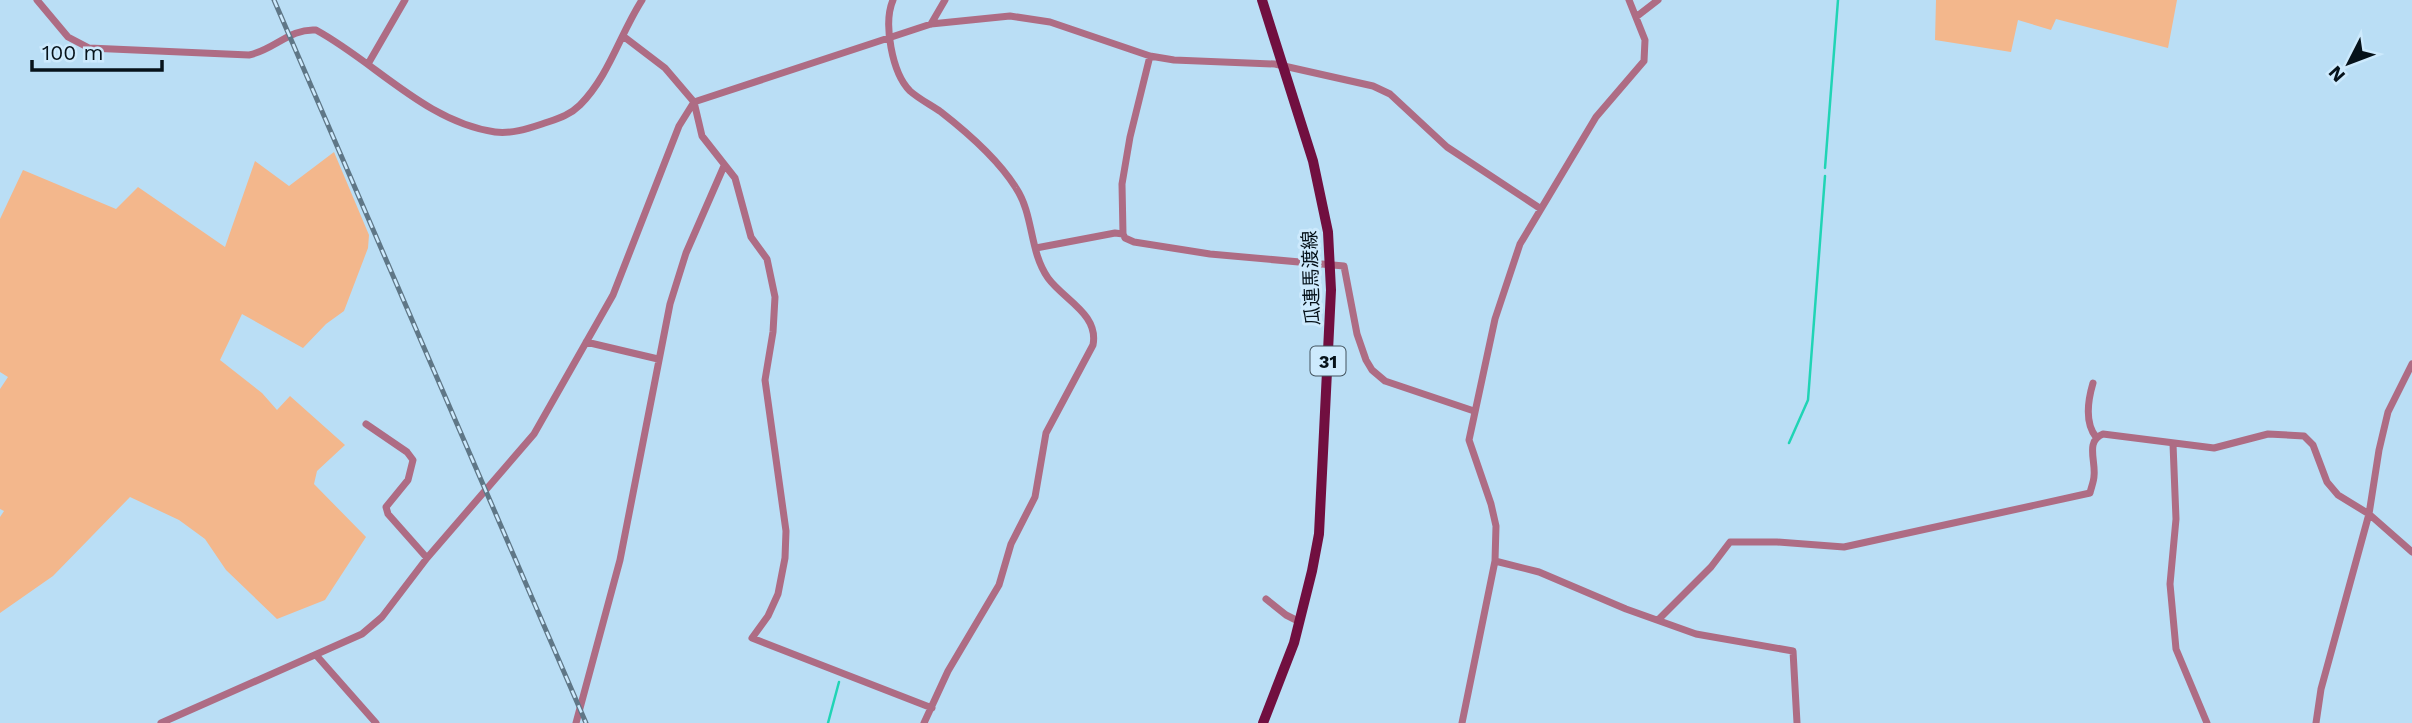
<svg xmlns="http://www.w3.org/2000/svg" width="2412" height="723" viewBox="0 0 2412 723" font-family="'Work Sans','Noto Sans JP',sans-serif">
<rect width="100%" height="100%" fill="#badef5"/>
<path fill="#f3b78c" d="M1936 0H2177L2168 48 2056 19 2051 30 2018 20 2011 52 1935 40Z
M334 152 369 235 368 248 344 311 326 324 303 348 242 314 220 360 262 393 277 410 290 396 345 445 317 471 314 484 366 537 325 600 277 619 226 570 205 539 179 520 130 497 53 576 0 613V517L4 511 0 509V389L8 377 0 372V219L23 170 116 209 138 187 225 247 255 161 289 186Z"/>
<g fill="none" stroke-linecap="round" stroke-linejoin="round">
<path stroke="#20d4b5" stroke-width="2.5" d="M1825 168 1838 0
M1789 443 1808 400 1825 176
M828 723 839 682"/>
<path stroke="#ae6c84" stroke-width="7" d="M37 0 68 37 89 48 249 55C274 50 290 28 316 30 375 62 426 122 495 132 511 134 527 129 542 124 556 119 569 116 580 105 609 76 620 34 642 0
M893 0C883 23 892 73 910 91 919 99 931 105 941 112 968 133 998 159 1016 188 1034 215 1029 251 1048 278 1064 300 1099 314 1093 345L1046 433 1035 497 1011 544 999 585 948 671 924 723
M1636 17 1658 0
M931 24 945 0
M623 36 665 68 694 102 702 136 735 178 751 237 767 259 775 297 773 332 765 380 786 531 785 558 778 594 768 616 752 638 932 708
M1150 56 1130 137 1122 184 1123 234 1125 238 1134 242 1210 254 1344 266 1357 334 1366 360 1372 370 1385 381 1474 411
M368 64 405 0
M1036 248 1115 233 1123 234
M586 342 658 359
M2093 383C2088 400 2085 423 2096 437
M366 424 407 452 413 460 408 480 386 507 388 514 427 558
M2173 444 2176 519 2170 584 2176 649 2207 723
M1495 561 1539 572 1626 609 1696 634 1793 651 1797 723
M1266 599 1286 615 1300 622
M1658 620 1711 567 1730 542H1777L1844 547 2090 493C2091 488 2094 481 2094 476 2096 461 2085 441 2103 434L2214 448 2268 434 2304 436 2313 445 2327 482 2338 495 2369 514 2412 552
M316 655 376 723
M161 723 362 634 382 617 427 558 534 434 613 295 679 126 694 102 931 24 1010 16 1050 22 1150 56 1174 60 1275 64 1373 86 1390 94 1447 147 1541 209
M576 723 620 560 670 304 686 253 724 166
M1462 723 1495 561 1496 526 1491 504 1469 440 1495 319 1520 244 1596 117 1644 61 1645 40 1629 0
M2316 723 2321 689 2369 514 2379 450 2388 412 2412 364"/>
<path stroke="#710f40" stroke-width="10" d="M1262 0 1313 161 1328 232 1331 290 1319 534 1312 571 1294 643 1263 723"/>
<g stroke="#5f7787" stroke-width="5">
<path id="rail" d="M274 0 586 723"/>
</g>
<use href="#rail" stroke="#cdeafd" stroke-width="2.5" stroke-dasharray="8" stroke-linecap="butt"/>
</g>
<g text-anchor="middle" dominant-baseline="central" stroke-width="6" stroke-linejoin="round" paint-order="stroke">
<rect fill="#cdeafd" stroke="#42535e" stroke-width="2" x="1310.5" y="346.5" width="35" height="29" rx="5"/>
<g font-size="18" font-weight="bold" fill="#06121a">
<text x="1328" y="361">31</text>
</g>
<g font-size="19" fill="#06121a" stroke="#cdeafd">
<text transform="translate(1311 278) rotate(-92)">瓜連馬渡線</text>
</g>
</g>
<g transform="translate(2349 63) rotate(228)" stroke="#cdeafd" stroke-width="5" paint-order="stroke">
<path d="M0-5L12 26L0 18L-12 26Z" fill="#06121a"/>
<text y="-10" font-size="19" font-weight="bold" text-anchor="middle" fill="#06121a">N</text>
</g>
<path d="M32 60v10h130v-10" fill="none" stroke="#06121a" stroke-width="3.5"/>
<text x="42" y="60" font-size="21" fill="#06121a" stroke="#cdeafd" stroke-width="5" paint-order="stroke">100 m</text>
</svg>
